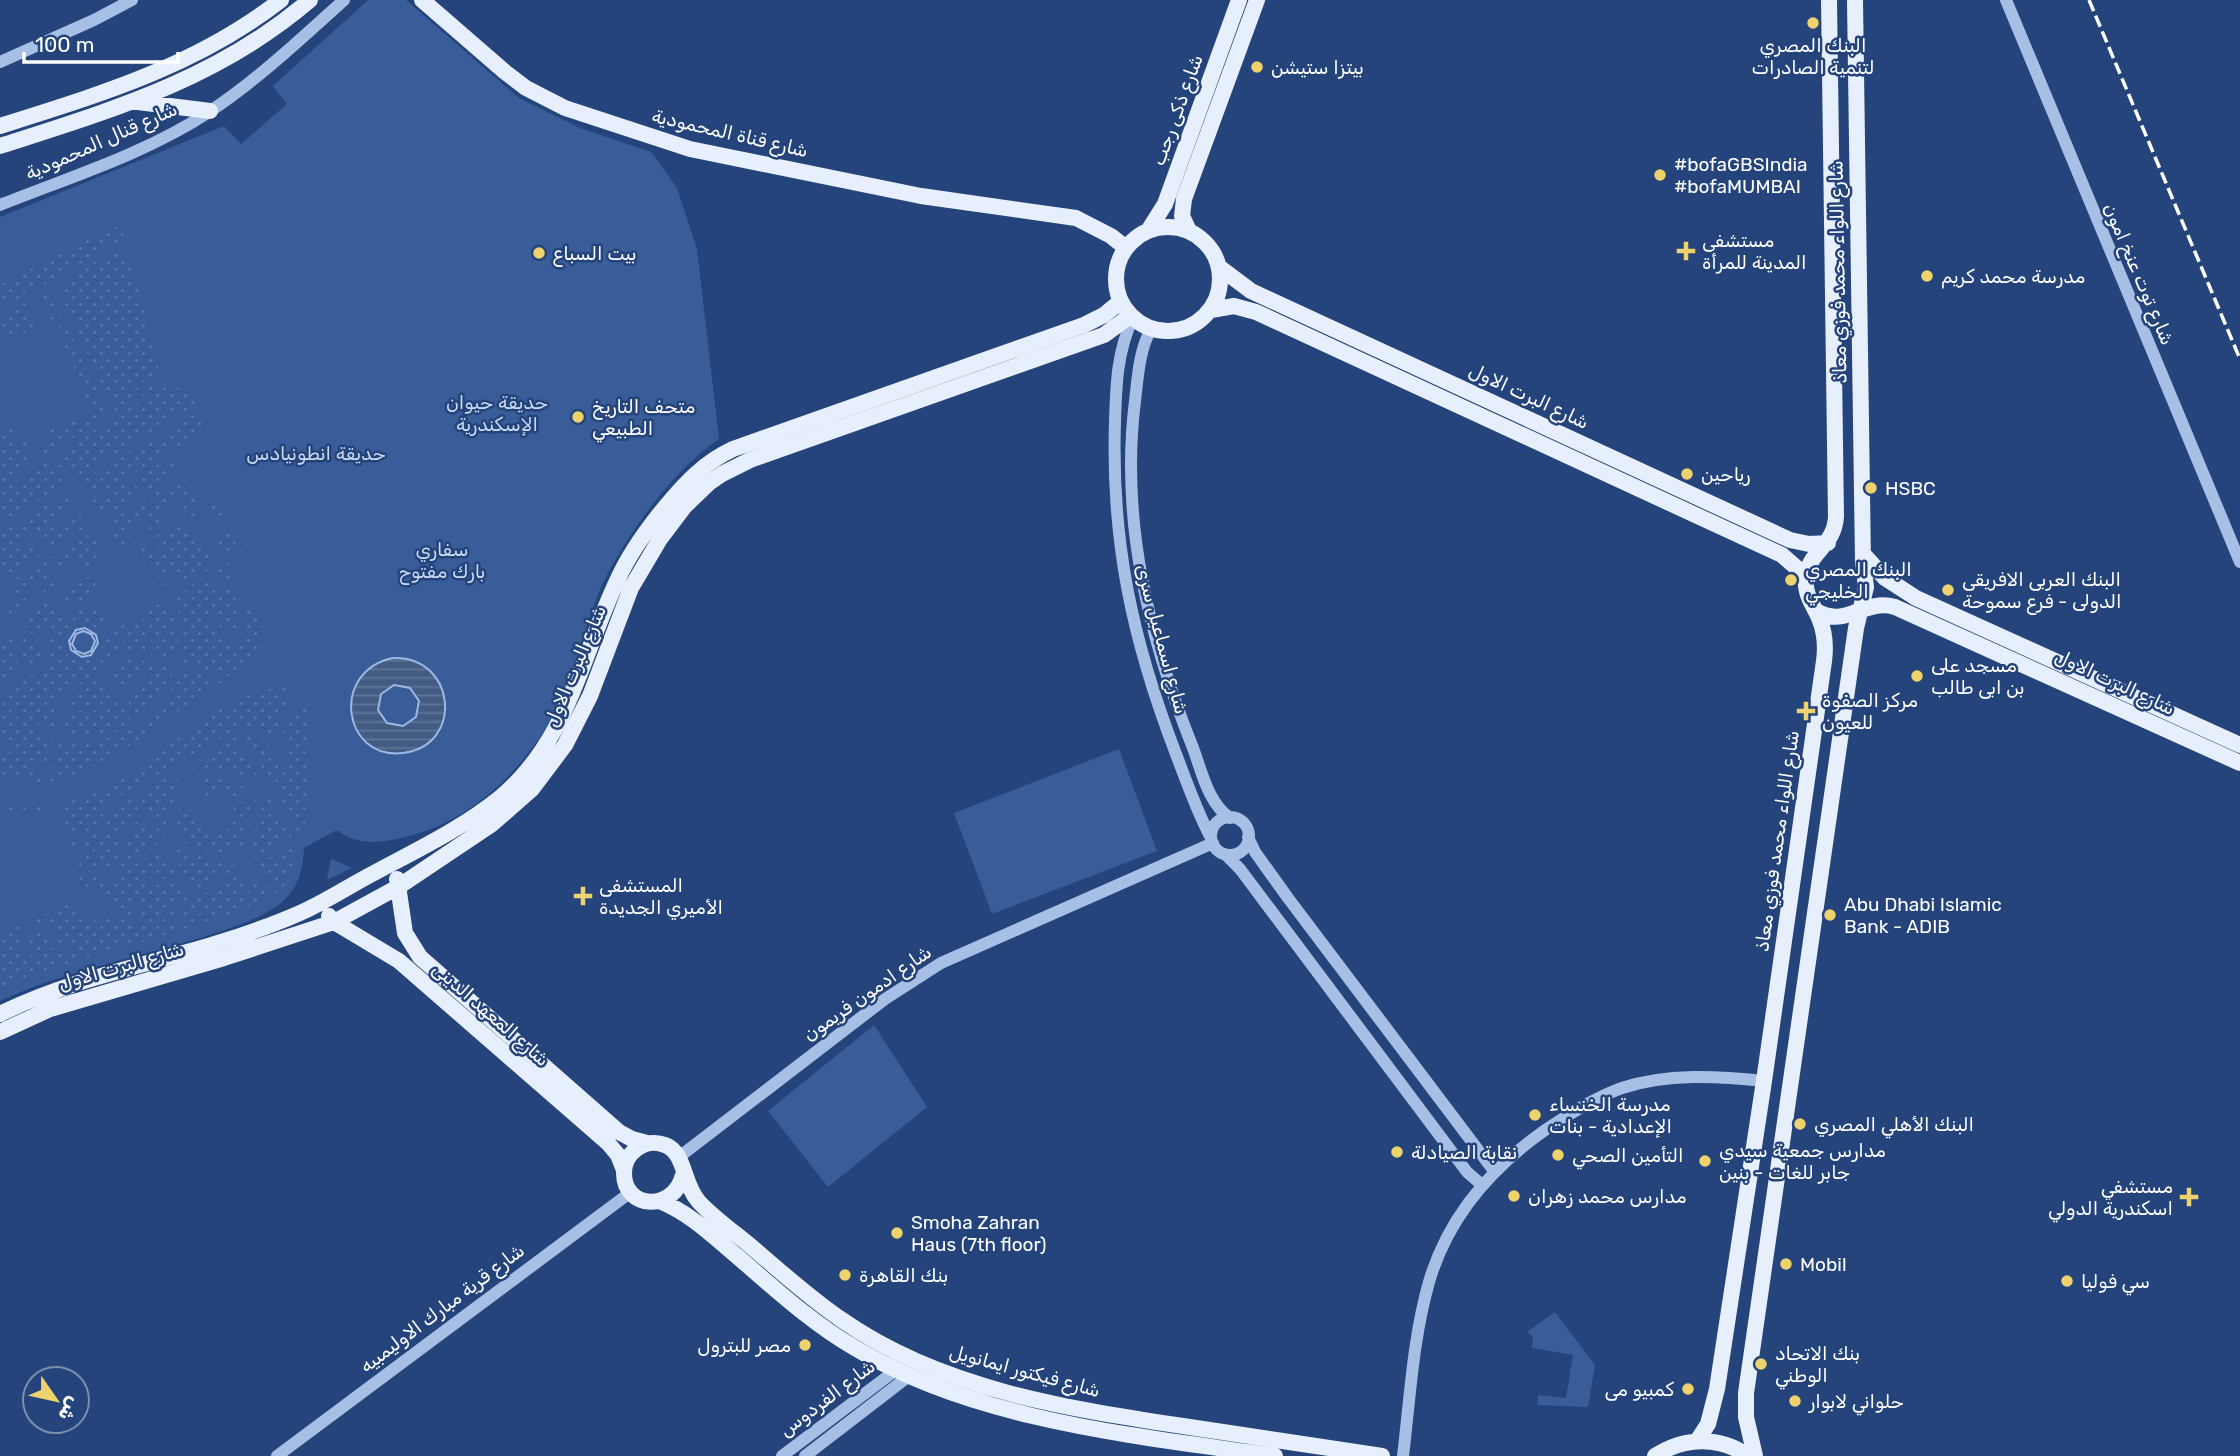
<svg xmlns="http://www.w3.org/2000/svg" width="2240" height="1456" viewBox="0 0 2240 1456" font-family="Rubik,'Noto Naskh Arabic',sans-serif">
<defs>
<pattern id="garden-dots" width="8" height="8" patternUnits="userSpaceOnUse" patternTransform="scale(1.75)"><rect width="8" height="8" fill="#385d99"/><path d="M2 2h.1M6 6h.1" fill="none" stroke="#5675a8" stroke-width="1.8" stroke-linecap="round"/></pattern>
<pattern id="water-rules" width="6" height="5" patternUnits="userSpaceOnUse" patternTransform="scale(1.75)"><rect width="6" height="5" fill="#445c84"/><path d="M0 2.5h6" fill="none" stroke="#607496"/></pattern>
</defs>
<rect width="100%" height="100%" fill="#24447b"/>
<path fill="#385d99" d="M368 0H406L519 98 580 128 651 152 660 164 677 188 697 249 719 439C674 470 634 525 608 573 588 611 580 654 564 693 537 756 480 817 413 835 387 842 359 848 337 830L304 848C303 868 299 887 283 901 259 923 200 938 169 947 112 963 54 976 0 1001V217L224 126 241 144 287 104 273 86Z
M1119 749 1157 851 992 914 954 813Z
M331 859 352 868 327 880Z
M874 1025 927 1107 828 1187 768 1111Z
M1555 1312 1595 1365 1588 1407 1538 1405V1395L1566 1398 1573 1355 1532 1348 1533 1337 1527 1332Z"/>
<path fill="url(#garden-dots)" d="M112 227 120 228 125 238 31 292 21 274Z
M117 249 124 250 129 256 159 366 153 376 110 403 60 293V286L65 279Z
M17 276 27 294 0 309V285Z
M46 290H49L61 315 16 337 0 334V316L28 300 30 304 27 310 33 320 37 323 49 316 51 312 45 300H37L34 296Z
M66 322 108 416 43 457 38 447 49 441 45 433 92 413 57 327Z
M156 380 159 386 116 412 112 404 148 381Z
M170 386 184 390 197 404 75 478 69 470 59 476 64 485 0 523V491L48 460 53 469 65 462 60 453 155 391Z
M200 411 210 427 167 453 165 451 155 458 156 461 91 498 82 481 147 441 149 444 159 439 158 436Z
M16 423 21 433 0 441V429Z
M23 438 31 452 0 471V447Z
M31 453 36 461 0 485V473Z
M171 457 177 466 175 475 147 492 138 476Z
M181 478 190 483 193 491 157 511 149 496Z
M133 479 141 495 107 514 96 510 91 502Z
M68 492 71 506 67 513 0 554V534Z
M194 498 196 502 117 549 114 545Z
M145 500 153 515 113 539 109 533 111 520Z
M213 502 219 505 224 515 216 516 207 509 193 523 187 517Z
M79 511 83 519V529L48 550 39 536Z
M181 520 213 554 207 571 194 577 192 574 188 576 190 579 180 585 163 561 153 538Z
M226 530 245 556 241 560 232 554 222 552 212 543Z
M86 535 97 540 101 546 59 571 52 557Z
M33 539 42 554 6 576 0 566V559Z
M148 541 176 587 169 591 161 580 131 550Z
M104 550 106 554 65 580 62 576Z
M45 560 53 574 18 596 10 582Z
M214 573a10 10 0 1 1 20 0a10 10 0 1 1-20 0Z
M100 570 90 602 64 606 56 595Z
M205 577 216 587 232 586 237 604 211 620 184 590Z
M54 580 56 585 0 620V613Z
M179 592 205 620 233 642 241 640 245 632 241 607 252 603 263 628 250 667 232 677 181 662C186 638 182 619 173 597Z
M50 598 58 611 48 623 43 636 24 632C26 614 36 607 50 598Z
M168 599 179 632 177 661 151 656V629L145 612Z
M79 607 97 609 113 621 99 630 90 624H76L67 611Z
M238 608 241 629 239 637 236 639 215 622Z
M61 614 70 628 64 640 65 649 51 657C45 640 49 626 61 614Z
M142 615 147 631V654L124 649 121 626Z
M117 628C122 644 119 658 106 670L97 656 102 648V636Z
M0 639H16L15 655 21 673 0 684Z
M22 639 44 643 47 659 27 670 22 657Z
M68 654 77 660H92L100 674C81 681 65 678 52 662Z
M122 655 145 661 138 677 122 693 109 674Z
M150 662 175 668 160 700 140 719 125 698 143 679Z
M50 665 70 680 63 703 46 696 29 677Z
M180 668 224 681C165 715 117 767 49 782L60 740C113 749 166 722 180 668Z
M103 678 116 697 98 706H70L77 682H86Z
M25 679 39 695 62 708 54 732 24 717 3 692Z
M282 687 296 688V692L287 699C287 711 278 720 278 734L271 738 255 729 239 728 94 811C69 832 77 860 90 885L82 890 68 832 56 804C74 800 91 796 107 788 165 758 213 694 282 687Z
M0 699 20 720 53 739 45 767 25 757 0 740Z
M311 700 305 832H302L300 836 272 785 283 773 286 756 292 748 289 737 283 734 285 720 291 711H299Z
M119 702 133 723C110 737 89 740 62 735L69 710 93 711Z
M242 731 253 733 269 743V750L272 755 281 758 278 771 269 780Z
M235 737 260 781 192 764Z
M0 746 43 772 40 782 0 776Z
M181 769 163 840 138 795Z
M193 773 223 780 220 788H217L220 789 217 799 207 796 203 791 205 790 203 789Z
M227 780 250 787 253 791 228 784 251 792 242 794 244 795 238 799 223 794Z
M266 792 292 836 247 861Z
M256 793V799L250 822 242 820 243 814 241 820 232 817 234 807 240 803 239 811 241 802Z
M131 796 141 812C122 824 115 844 126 865L106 876C91 845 102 813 131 796Z
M50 805 51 812 22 814 0 811V806L28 807Z
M179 808 182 809 176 834 183 809 187 810 186 817 188 810 198 812 196 824 175 836 173 831Z
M105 812C92 835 92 855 101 879L94 883C80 860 75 825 105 812Z
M142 817 158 845 129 863C123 845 127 829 142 817Z
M231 821 249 826 243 850 239 854 235 846 239 830 234 844 227 831Z
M199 827 209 831 204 849 178 841 191 843 179 838 192 831 196 833 193 830Z
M213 832 224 834 237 856 207 850Z
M295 843C298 862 295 874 282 888L259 875 256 865Z
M168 847 239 866 194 892Z
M160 848 177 875C160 883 144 880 132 866Z
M127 867C143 885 158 890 180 881L189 898C158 917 128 908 108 880Z
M240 875 247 881 245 909 125 948 122 944 89 957 77 948 55 944C56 932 49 925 37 923L35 919 74 900 90 924 108 911C139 928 172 931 202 912L195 899Z
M257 878 278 891 264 901 248 907 249 882Z
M104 881C125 913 160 921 192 901L197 910C159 934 119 920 95 886Z
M21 926 23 931C18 940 18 948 28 955L41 957 53 948 72 951 84 959 48 969 0 989V931Z
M26 940a12 12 0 1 1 24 0a12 12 0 1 1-24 0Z"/>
<path fill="url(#water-rules)" stroke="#9cb9e5" stroke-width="2" fill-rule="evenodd" d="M85 628 96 635 98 643 91 655 82 657 71 650 69 641 76 630ZM83 631 91 634 95 641 91 651 84 654 76 651 72 644 76 634Z
M393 658C457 656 464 746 403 753 342 760 330 671 393 658ZM394 685 410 688 419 701 416 717 403 726 387 723 378 710 381 694Z"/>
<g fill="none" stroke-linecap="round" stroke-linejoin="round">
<path stroke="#a8bfe5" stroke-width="12" d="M2006 0 2240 562
M0 62 94 20 132 0
M0 205C70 177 145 154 209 112 256 81 302 38 344 0
M1133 318C1117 351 1116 386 1115 422 1111 543 1133 642 1176 754 1187 783 1197 812 1211 838
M1151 329C1139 351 1138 376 1135 401 1120 521 1149 638 1193 748 1202 772 1208 803 1230 818
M1211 836a19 19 0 1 1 38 0a19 19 0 1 1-38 0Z
M1248 837 1255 852 1288 898 1494 1171
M1225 854 1240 869 1467 1172 1482 1185
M679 1157 885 999 941 963 1213 843
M277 1456 631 1192
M782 1456 896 1370
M805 1456 909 1376
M1403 1456C1410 1398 1413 1338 1429 1282 1450 1210 1502 1156 1565 1117 1583 1106 1602 1095 1622 1088 1667 1073 1718 1076 1764 1081"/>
<path stroke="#e8effc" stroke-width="16" d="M422 0 505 72 526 88 565 108 690 149 921 196 1076 218 1111 236 1126 248
M138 102 210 111
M0 126C101 94 196 66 281 0
M0 146C112 110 218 79 310 0
M1116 279a52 52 0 1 1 104 0a52 52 0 1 1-104 0Z
M1148 231 1165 204 1239 0
M1189 231 1182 216 1184 199 1257 0
M1219 267 1251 291 1790 540 1809 544 1828 543
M1211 310 1234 306 1256 312 1782 555 1806 576
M1863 554 1885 578 1916 598 2240 745
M1816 611C1847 629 1863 598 1895 607L2240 763
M397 879 405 933 420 957 619 1132 632 1139 647 1143
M329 916 334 922 399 961 608 1143 618 1155 624 1170
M0 1014C68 980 143 966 215 944 244 935 273 925 300 913 325 902 349 886 374 873 417 850 463 828 501 797 569 739 581 657 617 581 629 554 647 529 666 506 686 482 705 462 733 449L1084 325 1104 315 1121 301
M0 1032 50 1009 224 958 334 922 398 887 492 824 532 789 565 745 590 696 631 588 660 539 685 506 709 483 722 474 750 460 1104 335 1130 316
M683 1175C674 1212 624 1210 624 1173 624 1153 645 1137 665 1145 686 1153 682 1183 699 1202 713 1217 731 1230 747 1243 778 1269 808 1297 842 1320 941 1389 1065 1408 1183 1426 1249 1436 1316 1446 1382 1456
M660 1201C691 1214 713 1236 738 1257 775 1289 812 1323 855 1348 976 1421 1138 1436 1275 1456
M1697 1441 1708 1424 1717 1389 1764 1081 1824 661C1826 646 1825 632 1819 618 1813 604 1804 594 1806 578 1809 550 1834 547 1836 517L1829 0
M1655 1456C1684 1437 1719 1436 1748 1456
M1755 1456 1746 1417V1393L1856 628 1866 587 1863 563 1855 0"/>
<path stroke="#fff" stroke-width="3.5" stroke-dasharray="12 5" stroke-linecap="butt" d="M2089 0 2240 359"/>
</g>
<g fill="#eed26c" stroke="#24447b" stroke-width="2.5">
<circle cx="1813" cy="23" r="7"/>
<circle cx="1257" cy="67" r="7"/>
<circle cx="1660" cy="175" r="7"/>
<path d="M1682.5 240.5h7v7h7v7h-7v7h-7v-7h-7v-7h7z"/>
<circle cx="539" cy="253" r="7"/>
<circle cx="1927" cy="276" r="7"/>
<circle cx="578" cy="417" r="7"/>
<circle cx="1687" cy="474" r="7"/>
<circle cx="1871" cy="488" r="7"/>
<circle cx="1791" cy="580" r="7"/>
<circle cx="1948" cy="590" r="7"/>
<circle cx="1917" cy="676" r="7"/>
<path d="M1802.5 700.5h7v7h7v7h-7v7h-7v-7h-7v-7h7z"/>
<path d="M579.5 885.5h7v7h7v7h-7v7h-7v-7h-7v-7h7z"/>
<circle cx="1830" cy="915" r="7"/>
<circle cx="1535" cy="1115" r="7"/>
<circle cx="1800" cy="1124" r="7"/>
<circle cx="1397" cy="1152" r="7"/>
<circle cx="1558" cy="1155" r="7"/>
<circle cx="1705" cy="1161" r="7"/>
<circle cx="1514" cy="1196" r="7"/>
<path d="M2185.5 1186.5h7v7h7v7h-7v7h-7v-7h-7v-7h7z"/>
<circle cx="897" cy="1233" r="7"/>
<circle cx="1786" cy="1264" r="7"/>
<circle cx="845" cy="1275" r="7"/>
<circle cx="2067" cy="1281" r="7"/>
<circle cx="805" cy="1345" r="7"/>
<circle cx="1761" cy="1364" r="7"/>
<circle cx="1688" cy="1389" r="7"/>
<circle cx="1795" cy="1401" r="7"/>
</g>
<g text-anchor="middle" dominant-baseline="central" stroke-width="5" stroke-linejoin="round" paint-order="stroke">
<g font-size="19" fill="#fff" stroke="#24447b" text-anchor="start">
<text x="1813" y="45" text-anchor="middle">البنك المصري<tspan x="1813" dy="22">لتنمية الصادرات</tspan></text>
<text x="1271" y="67">بيتزا ستيشن</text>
<text x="1674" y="164">#bofaGBSIndia<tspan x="1674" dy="22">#bofaMUMBAI</tspan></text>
<text x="1702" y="240">مستشفى<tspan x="1702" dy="22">المدينة للمرأة</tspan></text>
<text x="553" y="253">بيت السباع</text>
<text x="1941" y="276">مدرسة محمد كريم</text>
<text x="592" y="406">متحف التاريخ<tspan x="592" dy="22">الطبيعي</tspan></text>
<text x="1701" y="474">رياحين</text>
<text x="1885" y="488">HSBC</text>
<text x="1805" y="569">البنك المصري<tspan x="1805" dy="22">الخليجي</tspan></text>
<text x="1962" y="579">البنك العربى الافريقى<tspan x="1962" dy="22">الدولى - فرع سموحة</tspan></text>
<text x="1931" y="665">مسجد على<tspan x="1931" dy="22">بن ابى طالب</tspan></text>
<text x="1822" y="700">مركز الصفوة<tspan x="1822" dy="22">للعيون</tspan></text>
<text x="599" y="885">المستشفى<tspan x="599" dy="22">الأميري الجديدة</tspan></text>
<text x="1844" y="904">Abu Dhabi Islamic<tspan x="1844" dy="22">Bank - ADIB</tspan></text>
<text x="1549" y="1104">مدرسة الخنساء<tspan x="1549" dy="22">الإعدادية - بنات</tspan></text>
<text x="1814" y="1124">البنك الأهلي المصري</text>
<text x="1719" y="1150">مدارس جمعية سيدي<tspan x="1719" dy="22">جابر للغات - بنين</tspan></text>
<text x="1411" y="1152">نقابة الصيادلة</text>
<text x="1572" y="1155">التأمين الصحي</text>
<text x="2173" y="1186" text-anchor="end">مستشفي<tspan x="2173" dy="22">اسكندرية الدولي</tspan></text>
<text x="1528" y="1196">مدارس محمد زهران</text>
<text x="911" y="1222">Smoha Zahran<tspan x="911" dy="22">Haus (7th floor)</tspan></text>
<text x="1800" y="1264">Mobil</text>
<text x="859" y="1275">بنك القاهرة</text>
<text x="2081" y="1281">سي فوليا</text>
<text x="791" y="1345" text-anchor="end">مصر للبترول</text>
<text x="1775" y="1353">بنك الاتحاد<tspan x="1775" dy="22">الوطني</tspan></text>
<text x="1674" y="1389" text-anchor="end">كمبيو مى</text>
<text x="1809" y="1401">حلواني لابوار</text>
</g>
<g font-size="19" fill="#fff" stroke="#24447b">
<text transform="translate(1177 110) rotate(-70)">شارع ذكى رجب</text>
<text transform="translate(730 133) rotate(13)">شارع قناة المحمودية</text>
<text transform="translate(101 141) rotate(-24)">شارع قنال المحمودية</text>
<text transform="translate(1838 272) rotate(-91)">شارع اللواء محمد فوزي معاذ</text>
<text transform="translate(2139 274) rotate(67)">شارع توت عنخ امون</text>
<text transform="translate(1529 396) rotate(25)">شارع البرت الاول</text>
<text transform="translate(1162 639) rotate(75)">شارع اسماعيل سرى</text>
<text transform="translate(575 666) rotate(-67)">شارع البرت الاول</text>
<text transform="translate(2115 682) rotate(25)">شارع البرت الاول</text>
<text transform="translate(1777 841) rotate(-82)">شارع اللواء محمد فوزي معاذ</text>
<text transform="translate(121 966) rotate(-16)">شارع البرت الاول</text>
<text transform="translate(867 993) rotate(-35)">شارع ادمون فريمون</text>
<text transform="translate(491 1014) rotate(41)">شارع المعهد الدينى</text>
<text transform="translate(442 1308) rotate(-37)">شارع قرية مبارك الاوليمبيه</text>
<text transform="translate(1025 1371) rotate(15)">شارع فيكتور ايمانويل</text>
<text transform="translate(827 1398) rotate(-37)">شارع الفردوس</text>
</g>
<g font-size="19" fill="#cbdbf4" stroke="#24447b">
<text x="497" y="402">حديقة حيوان<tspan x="497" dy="22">الإسكندرية</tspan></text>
<text x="316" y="453">حديقة انطونيادس</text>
<text x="442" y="549">سفاري<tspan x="442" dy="22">بارك مفتوح</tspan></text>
</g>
</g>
<g transform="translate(56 1400) rotate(124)"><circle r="33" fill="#24447b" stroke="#7c8fb0" stroke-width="2"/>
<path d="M0-5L12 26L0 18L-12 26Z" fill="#eed26c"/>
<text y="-10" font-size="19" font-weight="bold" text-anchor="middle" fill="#ffffff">ش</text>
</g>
<path d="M24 52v10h154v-10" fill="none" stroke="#ffffff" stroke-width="3.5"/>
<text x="35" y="52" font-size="21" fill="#ffffff" stroke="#24447b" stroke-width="5" paint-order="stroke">100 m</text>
</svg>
